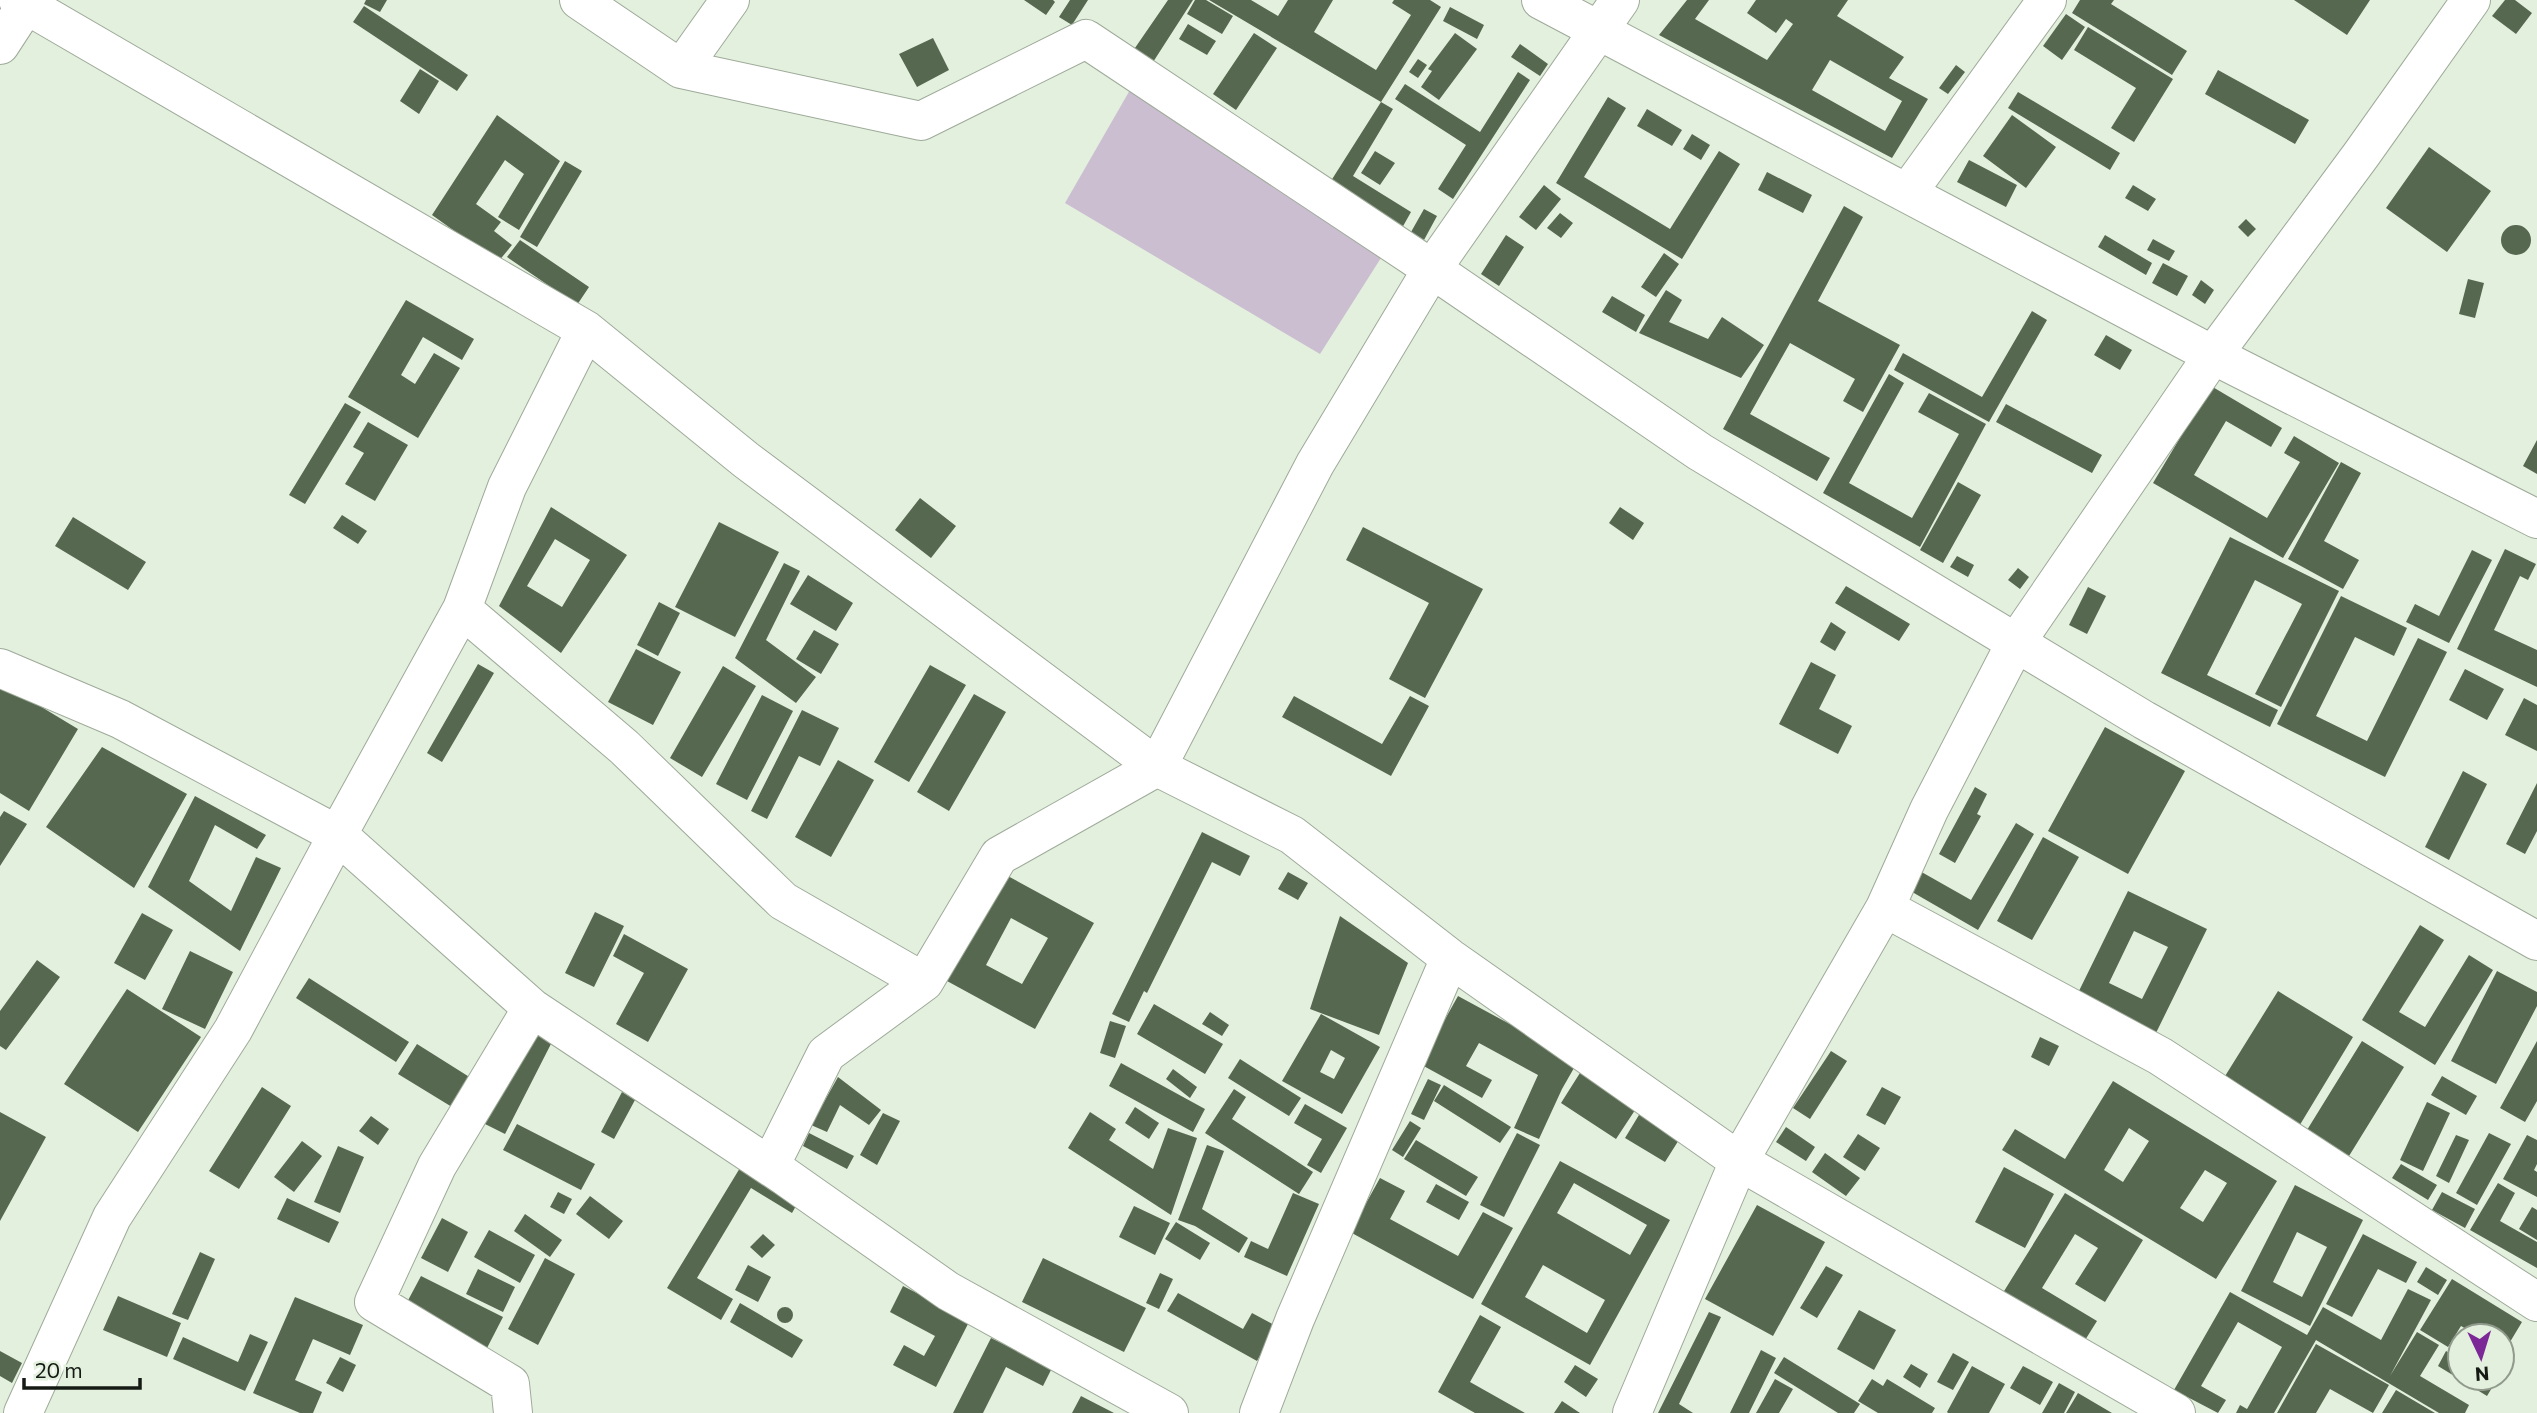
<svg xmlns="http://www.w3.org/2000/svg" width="2537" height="1413" viewBox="0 0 2537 1413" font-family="Commissioner,sans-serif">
<rect width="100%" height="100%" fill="#e3f0de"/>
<path fill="#cbbed1" d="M1134 83 1393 239 1320 354 1065 203Z"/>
<path fill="#56684f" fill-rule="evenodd" d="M366 0H387L380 12 364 4Z
M1024 0H1053L1055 2 1046 15Z
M1070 0H1088L1072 25 1059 17Z
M1168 0H1193L1146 73 1126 61Z
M1195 0H1206L1233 16 1222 34 1187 14Z
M1209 0H1251L1278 16 1288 0H1333L1314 32 1376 70 1411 15 1392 3 1394 0H1430L1441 7 1381 102Z
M1687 0H1709L1695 19 1767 60 1793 24 1786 19 1776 33 1747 13 1756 0H1848L1837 16 1904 57 1889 78 1928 99 1892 158 1659 35ZM1830 60 1902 101 1885 131 1812 90Z
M2080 0H2114L2111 4 2187 51 2172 75 2072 13Z
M2294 0H2370L2347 35Z
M2505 0H2515L2532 13 2516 34 2492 16Z
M364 6 468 75 457 91 353 22Z
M1450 7 1484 25 1477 39 1443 21Z
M2066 14 2085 27 2062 60 2043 46Z
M1188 24 1216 41 1207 55 1179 39Z
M2088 27 2173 79 2134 142 2111 128 2136 88 2074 50Z
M1254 33 1277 48 1236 110 1213 94Z
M1455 33 1477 49 1439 100 1421 87 1432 71 1428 69Z
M933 38 949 70 917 87 899 54Z
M1520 44 1548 64 1540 76 1511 57Z
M1418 59 1427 65 1418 78 1409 72Z
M1956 65 1965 72 1948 94 1939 88Z
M420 69 439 81 419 114 400 101Z
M2218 70 2309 120 2295 144 2205 94Z
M1518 72 1530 80 1453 199 1438 189 1466 145 1395 99 1405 84 1480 132Z
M2018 92 2120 153 2110 170 2008 108Z
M1608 97 1626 108 1584 177 1670 229 1719 151 1740 164 1682 259 1556 183Z
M1381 102 1393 109 1353 176 1411 212 1402 228 1329 184Z
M1647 109 1682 130 1672 146 1637 126Z
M497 115 560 161 519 230 498 217 524 174 505 160 476 204 501 222 494 231 512 245 498 262 432 215Z
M2012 115 2056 147 2026 188 1983 156Z
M1692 134 1710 145 1701 160 1683 149Z
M2429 147 2491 191 2447 252 2386 208Z
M1375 151 1395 163 1380 185 1361 173Z
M1969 160 2017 185 2006 207 1957 182Z
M565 161 582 171 537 247 520 237Z
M1767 172 1812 195 1803 213 1758 190Z
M1544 185 1561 199 1536 230 1519 217Z
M2133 185 2156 199 2148 211 2125 198Z
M1844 206 1863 217 1818 301 1900 345 1863 412 1843 401 1855 379 1790 343 1750 414 1830 458 1817 481 1723 429Z
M1424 209 1437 216 1424 240 1411 232Z
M1560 213 1573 223 1561 238 1547 228Z
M2246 219 2256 229 2248 237 2238 227Z
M2501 240a15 15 0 1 1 30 0a15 15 0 1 1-30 0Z
M1506 235 1524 247 1499 286 1481 274Z
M2105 235 2152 263 2146 275 2098 247Z
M2153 239 2175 251 2169 261 2147 250Z
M520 240 589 287 577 305 507 257Z
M1664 253 1679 264 1656 297 1641 287Z
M2163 263 2188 276 2177 296 2152 283Z
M2468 279 2484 283 2475 318 2459 314Z
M2201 280 2214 290 2205 304 2192 295Z
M1666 290 1682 300 1669 322 1708 339 1722 317 1764 345 1741 378 1639 333Z
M1612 296 1645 315 1636 332 1602 312Z
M406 300 474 339 462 360 423 337 401 375 415 384 434 353 460 368 418 438 348 397Z
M2032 311 2047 320 1989 422 1894 370 1903 353 1982 397Z
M2106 335 2132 350 2120 370 2094 355Z
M1889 374 1904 383 1849 483 1912 518 1959 434 1918 412 1929 393 1986 424 1920 547 1823 493Z
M2211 386 2282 428 2271 447 2226 421 2194 475 2267 518 2300 462 2284 453 2294 436 2339 463 2283 558 2153 483Z
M345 403 361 412 305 504 289 495Z
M2006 404 2102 455 2092 473 1996 422Z
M368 422 408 445 375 501 345 484 364 453 353 447Z
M2537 440V474L2523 466Z
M2341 462 2361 473 2324 541 2359 560 2343 589 2288 559Z
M1958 482 1981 495 1943 563 1920 550Z
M920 498 956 526 931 558 895 530Z
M551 507 627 555 561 653 499 606ZM555 539 590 560 562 607 527 586Z
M1620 507 1644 523 1633 540 1609 523Z
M342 515 367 531 358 544 333 528Z
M73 517 146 562 128 590 55 546Z
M719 522 779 552 735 637 675 607Z
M1363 527 1483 589 1425 698 1389 679 1429 603 1346 560Z
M2230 537 2339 591 2281 707 2255 694 2302 604 2255 580 2207 675 2278 710 2270 727 2161 673Z
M2505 549 2536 564 2528 580 2520 576 2494 630 2537 650V687L2457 649Z
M2472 550 2492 560 2449 643 2406 622 2415 604 2439 616Z
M1957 556 1974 565 1968 577 1950 567Z
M784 563 800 571 766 640 816 677 796 703 735 658Z
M2018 568 2029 577 2020 589 2008 580Z
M808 575 853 603 836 631 790 604Z
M1846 586 1910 624 1899 641 1835 603Z
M2088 587 2106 596 2087 634 2069 625Z
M2341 596 2407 628 2394 656 2355 637 2316 716 2367 741 2418 638 2447 652 2385 777 2277 724Z
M659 602 680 613 658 656 637 645Z
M1831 622 1846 632 1835 651 1820 642Z
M814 630 839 644 821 674 796 659Z
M636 649 681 672 653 725 608 702Z
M1811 662 1836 675 1819 709 1852 726 1838 754 1779 724Z
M478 664 494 673 442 762 427 753Z
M930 665 966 685 909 782 874 762Z
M723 666 756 686 702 777 670 758Z
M2465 669 2504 689 2487 720 2449 700Z
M0 682 78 729 29 811 0 793Z
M974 694 1006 712 949 811 917 792Z
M762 695 793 711 747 800 716 784Z
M1294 696 1382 744 1410 696 1429 706 1391 776 1282 717Z
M2524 698 2537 705V751L2505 735Z
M802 710 839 728 820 766 799 756 767 819 751 811Z
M2105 727 2185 771 2128 874 2048 831Z
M102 747 187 794 134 888 46 827Z
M838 760 874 780 831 857 795 837Z
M2463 771 2487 784 2449 860 2425 847Z
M2537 783V831L2525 854 2506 844Z
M1975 787 1987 794 1977 814 1981 816 1955 863 1939 854Z
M195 796 266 835 257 849 215 825 189 881 231 911 256 857 281 868 240 951 148 887Z
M4 811 27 824 0 866V817Z
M2016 823 2034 834 1978 930 1907 889 1918 870 1971 900Z
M1202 832 1250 856 1240 876 1212 862 1147 993 1144 991 1129 1022 1112 1014Z
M2043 837 2079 857 2032 940 1997 921Z
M1288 872 1308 883 1298 900 1278 889Z
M1006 875 1094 923 1035 1029 947 981ZM1011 918 1048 938 1022 984 986 965Z
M2128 891 2207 929 2156 1033 2077 995ZM2134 931 2168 947 2142 999 2109 983Z
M595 912 624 926 594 987 565 973Z
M142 913 173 930 145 980 114 963Z
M1340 916 1408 963 1379 1035 1310 1009Z
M2420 925 2444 940 2399 1012 2425 1027 2469 955 2493 970 2435 1065 2362 1020Z
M624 934 688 969 648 1042 616 1024 644 973 613 956Z
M190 951 233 972 205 1029 162 1009Z
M37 960 60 977 6 1050 0 1046V1011Z
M2497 971 2537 992V1006L2496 1084 2451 1061Z
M309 978 409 1042 396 1062 296 998Z
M127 989 201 1037 138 1132 64 1084Z
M2278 991 2353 1037 2298 1128 2222 1081Z
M1458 996 1578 1061 1562 1089 1539 1139 1514 1128 1538 1075 1479 1043 1466 1066 1492 1080 1482 1098 1420 1064Z
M1154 1004 1223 1044 1205 1074 1137 1034Z
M1210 1012 1229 1025 1222 1036 1202 1024Z
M1321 1014 1380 1047 1342 1114 1282 1081ZM1331 1050 1345 1058 1334 1079 1320 1072Z
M1110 1021 1126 1026 1115 1058 1100 1053Z
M532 1028 553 1040 505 1134 483 1123Z
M2040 1037 2059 1046 2049 1066 2031 1057Z
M2362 1041 2404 1067 2349 1156 2307 1130Z
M2537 1041V1101L2525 1122 2500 1108Z
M417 1044 471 1078 452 1107 398 1074Z
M1831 1051 1847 1061 1810 1119 1793 1108Z
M1240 1059 1301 1098 1289 1116 1228 1078Z
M1121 1063 1205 1109 1193 1132 1109 1086Z
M1585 1065 1641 1101 1616 1139 1561 1103Z
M1173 1069 1197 1087 1190 1098 1166 1079Z
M2442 1076 2477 1096 2466 1115 2431 1095Z
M838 1077 881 1110 869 1125 840 1105 827 1132 811 1125Z
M1428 1079 1441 1085 1424 1120 1411 1114Z
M2113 1081 2277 1181 2216 1279 2002 1150 2015 1129 2065 1159ZM2129 1128 2149 1141 2123 1182 2104 1170ZM2205 1170 2227 1183 2203 1222 2180 1208Z
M1444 1085 1511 1127 1500 1143 1434 1101Z
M262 1087 291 1106 239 1189 209 1171Z
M1882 1087 1901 1097 1885 1125 1866 1115Z
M1234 1089 1246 1097 1232 1119 1313 1172 1299 1194 1205 1133Z
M622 1092 635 1100 614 1139 601 1132Z
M2427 1102 2450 1113 2423 1171 2400 1160Z
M1305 1104 1347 1128 1321 1173 1307 1165 1322 1139 1294 1123Z
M1135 1107 1159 1123 1149 1139 1125 1123Z
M1642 1110 1682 1135 1665 1162 1625 1138Z
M0 1112 46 1137 0 1221Z
M1090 1112 1116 1129 1109 1140 1153 1169 1168 1128 1197 1138 1171 1215 1068 1148Z
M883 1113 900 1121 877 1165 860 1155Z
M371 1116 389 1129 378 1145 359 1131Z
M1410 1121 1421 1128 1403 1157 1392 1150Z
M517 1124 595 1164 581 1190 503 1150Z
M1786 1127 1815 1147 1806 1161 1776 1142Z
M809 1133 854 1156 847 1169 803 1146Z
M1517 1133 1540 1145 1504 1217 1480 1205Z
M2489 1133 2511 1144 2477 1205 2456 1193Z
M1858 1134 1880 1148 1865 1171 1843 1157Z
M2456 1135 2469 1140 2449 1183 2436 1176Z
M2527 1135 2537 1140V1164L2534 1170 2537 1172V1197L2503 1179Z
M1416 1140 1478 1177 1466 1196 1404 1159Z
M302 1141 322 1156 294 1192 274 1177Z
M1207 1145 1224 1151 1202 1209 1248 1238 1239 1253 1195 1226 1178 1220Z
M338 1146 364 1157 340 1213 314 1202Z
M1825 1153 1860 1178 1846 1196 1812 1172Z
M1560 1161 1670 1220 1590 1365 1481 1304ZM1574 1183 1647 1225 1630 1255 1557 1213ZM1543 1265 1605 1300 1587 1333 1525 1297Z
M743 1163 801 1197 792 1213 751 1188 697 1278 733 1299 721 1320 667 1288Z
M2401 1164 2437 1185 2428 1200 2392 1178Z
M2004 1167 2054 1194 2025 1248 1975 1222Z
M1380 1178 1405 1191 1390 1219 1458 1256 1483 1212 1513 1228 1473 1299 1350 1232Z
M2498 1183 2515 1193 2500 1221 2537 1242V1268L2470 1230Z
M1436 1184 1469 1202 1459 1220 1426 1202Z
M2295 1185 2363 1220 2310 1326 2241 1291ZM2297 1232 2327 1247 2302 1297 2273 1282Z
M558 1192 572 1199 564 1214 550 1207Z
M2442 1192 2475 1209 2465 1228 2432 1210Z
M1293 1193 1319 1204 1287 1276 1244 1257 1251 1241 1268 1249Z
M2065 1193 2143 1240 2105 1302 2075 1284 2098 1248 2075 1234 2042 1288 2097 1321 2082 1345 2001 1296Z
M590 1196 623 1221 609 1239 576 1214Z
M287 1198 339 1222 329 1243 277 1219Z
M1757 1205 1825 1242 1773 1336 1705 1299Z
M1134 1206 1170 1223 1155 1255 1119 1237Z
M2532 1207 2537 1210V1240L2519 1229Z
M525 1214 562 1240 550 1257 514 1231Z
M442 1218 468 1232 448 1272 421 1258Z
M1176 1222 1210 1243 1200 1260 1165 1239Z
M489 1230 535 1255 520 1283 474 1257Z
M763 1234 775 1245 762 1258 750 1247Z
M2363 1234 2417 1262 2406 1283 2378 1269 2352 1317 2326 1304Z
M200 1252 215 1259 188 1320 172 1314Z
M545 1258 575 1274 538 1345 508 1329Z
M1043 1258 1146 1308 1124 1352 1022 1302Z
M748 1265 771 1277 758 1302 735 1290Z
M1826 1266 1843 1275 1817 1318 1800 1308Z
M2426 1267 2447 1280 2438 1295 2417 1282Z
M478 1269 515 1287 503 1312 466 1294Z
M1160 1273 1173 1279 1159 1309 1146 1303Z
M421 1276 503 1317 487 1348 405 1306Z
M2452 1279 2522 1322 2504 1352 2502 1336H2478L2461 1326 2448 1347 2420 1330Z
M903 1286 970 1320 936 1387 893 1365 904 1345 924 1356 935 1336 890 1312Z
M2408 1289 2431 1300 2390 1376 2417 1332 2439 1345 2420 1376 2469 1405 2465 1413H2439L2316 1340 2274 1413H2236L2240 1405 2247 1409 2282 1347 2238 1322 2201 1386 2226 1400 2218 1413 2174 1390 2230 1292 2307 1335 2323 1307 2381 1340Z
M1178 1293 1243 1329 1252 1313 1276 1326 1257 1361 1167 1311Z
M118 1296 181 1323 167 1357 103 1330Z
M295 1297 363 1325 350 1355 313 1339 295 1380 322 1392 313 1413H300L253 1393Z
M740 1303 803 1340 792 1358 730 1322Z
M777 1315a8 8 0 1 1 16 0a8 8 0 1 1-16 0Z
M1859 1310 1896 1330 1874 1370 1837 1349Z
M1709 1312 1721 1317 1679 1404 1693 1413H1658Z
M1480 1315 1501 1327 1470 1382 1525 1413H1475L1438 1392Z
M250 1334 268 1342 245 1391 173 1359 183 1337 238 1362Z
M991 1338 1052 1368 1043 1386 1006 1367 983 1413H953Z
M2316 1344 2389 1385 2373 1413 2330 1389 2316 1413H2277Z
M1761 1350 1776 1358 1749 1413H1730Z
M0 1351 22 1363 12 1383 0 1376Z
M2446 1351 2460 1360V1378H2490L2496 1381 2487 1396 2438 1366Z
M1953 1353 1969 1362 1953 1390 1937 1382Z
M340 1357 356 1365 343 1392 326 1383Z
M1784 1357 1860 1404 1854 1413H1838L1774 1373Z
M1911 1364 1928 1374 1920 1388 1903 1377Z
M1575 1365 1598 1379 1586 1397 1564 1382Z
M1972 1366 2005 1384 1989 1413H1948L1947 1412Z
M2023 1366 2053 1382 2040 1405 2010 1388Z
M1775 1379 1793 1389 1779 1413H1756Z
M1872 1379 1883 1386 1887 1379 1935 1408 1932 1413H1878L1858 1401Z
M2059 1383 2075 1392 2064 1413H2042Z
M2396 1390 2435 1413H2382Z
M2078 1393 2112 1413H2066Z
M1081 1396 1114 1413H1072Z
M1562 1401 1580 1413H1554Z"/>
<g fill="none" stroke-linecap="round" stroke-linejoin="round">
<g stroke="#9eaa99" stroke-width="40">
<path id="minor" d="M18 0 586 330 746 460 1157 767 1292 835 1450 958 1739 1161 2176 1413
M579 0 681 69 921 121 1086 39 1432 269 1700 452 2144 720 2537 941
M1541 0 2213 355 2537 519
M0 45 26 5
M681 69 730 0
M1908 192 2047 0
M462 609 624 747 783 901 924 982
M0 668 120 719 338 835 532 1008 783 1175 948 1291 1169 1413
M1885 908 2160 1056 2537 1302
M770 1166 826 1054 924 982 999 856 1157 767 1315 464 1432 269 1620 0
M23 1413 112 1217 233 1030 338 834 462 609 507 487 586 330
M513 1413 510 1384 374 1302 437 1166 532 1008
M1259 1413 1295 1319 1450 958
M1632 1413 1739 1161 1885 908 1929 810 2015 644 2213 355 2361 155 2471 0"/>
</g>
<use href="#minor" stroke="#fff" stroke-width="38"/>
</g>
<g transform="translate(2481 1357) rotate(176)"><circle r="33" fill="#e3f0de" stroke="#919a8d" stroke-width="2"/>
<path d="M0-5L12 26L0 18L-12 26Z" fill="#7c2897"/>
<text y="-10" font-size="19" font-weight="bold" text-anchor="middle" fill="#161a14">N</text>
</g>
<path d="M24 1378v10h116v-10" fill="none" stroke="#161a14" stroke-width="3.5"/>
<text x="35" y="1378" font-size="21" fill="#161a14" stroke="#e3f0de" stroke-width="5" paint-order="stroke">20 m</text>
</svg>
